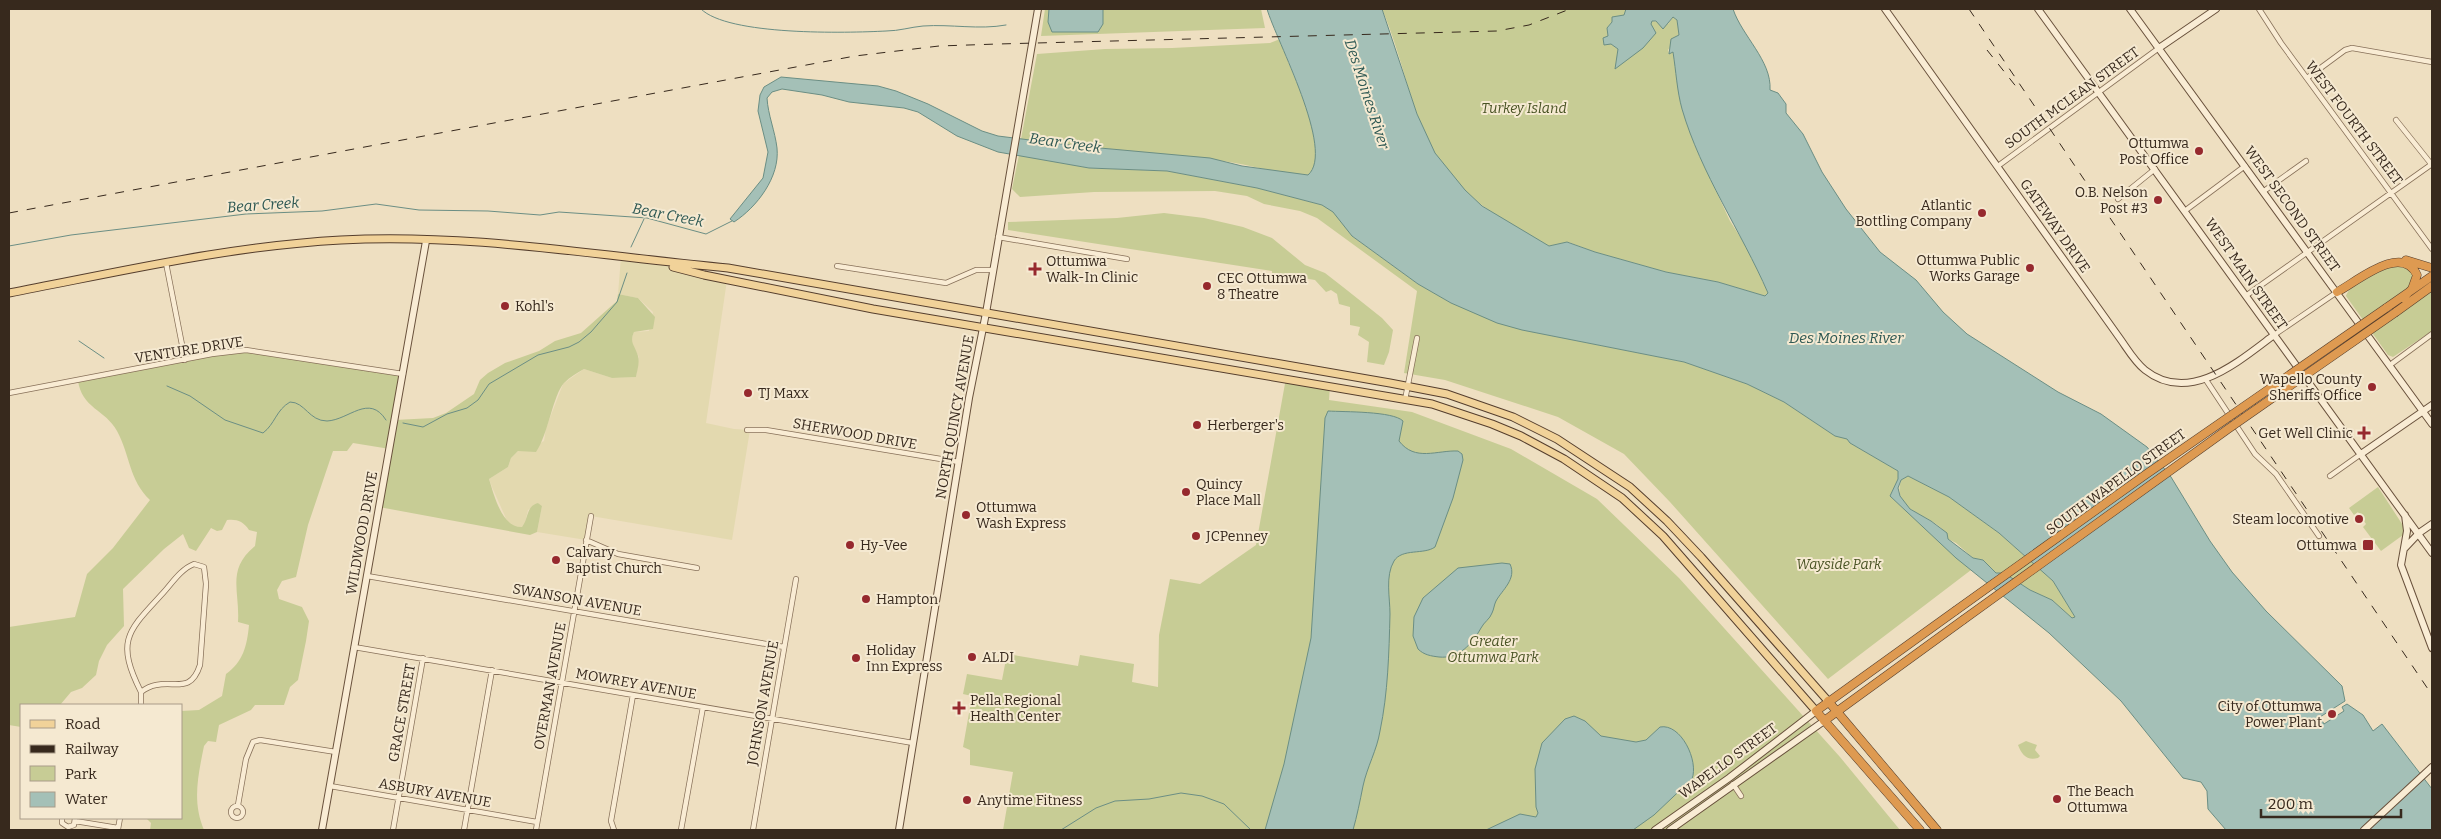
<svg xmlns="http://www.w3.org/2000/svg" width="2441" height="839" viewBox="0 0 2441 839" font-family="Bitter,serif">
<rect width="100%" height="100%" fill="#eedfc1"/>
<path fill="#e3d9af" d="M621 257 656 262 727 280 706 423 734 429 750 430 732 540 591 516 586 540 537 532 542 506 538 503 528 510 525 523 522 527H515L508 523 492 487 489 479 508 467 511 458 518 451 527 450 544 441 546 428 563 384 571 378 584 369 612 378 636 377 639 357 631 343 632 337 634 332 649 331 653 312 638 298 618 294Z"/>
<path fill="#c7cc95" d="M1045 9H1261L1265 28 1041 36Z
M1382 9H1626L1624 15 1612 22 1607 28 1611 44 1618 49 1616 68 1627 59 1652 21 1668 24 1673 17 1677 20 1679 35 1668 50 1669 53 1673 52 1682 109 1695 146 1730 221 1746 246 1768 293 1765 296 1718 282 1666 272 1595 252 1568 242 1549 246C1509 226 1456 194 1434 153 1410 107 1402 56 1382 9Z
M1280 39C1287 67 1335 152 1308 175 1271 174 1234 159 1199 159L1021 139 1037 54 1105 49 1172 48 1270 43Z
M1019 155 1089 168 1167 171 1257 188 1322 205 1333 211 1352 236 1418 284 1451 303 1523 330 1684 362 1747 384 1784 402 1835 436 1848 439 1850 443 1898 471V479L1890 496 1971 570 1828 679 1670 502 1624 454 1558 417 1445 380 1404 373 1417 291 1317 218 1300 211 1264 204 1247 196 1215 191 1094 192 1020 197 1012 189Z
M1164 213 1204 218 1243 227 1272 238 1305 265 1325 273 1343 287 1382 318 1393 330 1389 352 1384 365 1367 362 1369 342 1358 335 1360 327 1350 325V307L1339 304 1337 294 1331 290 1326 292 1315 280 1272 273V271L1008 230V222L1117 218Z
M2399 266 2411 270 2414 278 2409 288 2374 314 2383 325 2432 290V331L2393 357 2388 355 2346 296C2350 284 2374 269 2386 267 2390 266 2395 266 2399 266Z
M618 294 638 298 655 317 653 329 634 332C629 343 635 345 638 356 640 362 637 371 636 377L612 378 584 369C577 373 570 377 564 383 553 395 548 435 536 452L518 451 511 458 508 467 489 479C494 495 502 528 522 527 529 518 526 506 538 503L542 506 537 532 530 535 379 507 390 449 353 443 347 451H333L308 525 296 577 282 581 277 590 279 599 302 607 309 621 306 641 298 680 290 687 284 705H255L251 710 219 725 216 742 208 741 204 746C198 776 192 802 204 830H150L151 823 147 819 181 818V711L199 710 222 696 226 674C243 662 247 646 249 625L238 622C240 590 226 570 255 546L257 532 249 530C243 521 237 519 227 520L222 530 217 531 211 528 196 551 189 548 183 534 164 549 123 589 124 626 107 645 99 661 96 675 82 688 71 692 60 705H21V727L9 725V627L75 617 87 574 113 548 150 500C129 480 130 455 117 431 106 410 81 408 78 380L212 354 246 350 403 374 395 420 433 418 446 413 474 394 480 380 488 373 505 363 539 351 555 341 581 333 617 301Z
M1286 378 1330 386 1329 400 1412 412 1511 449 1597 499 1679 578 1840 757 1900 830H1003L1013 772 970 765V750L963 747 972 696 963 694 967 674 1002 680 1007 654 1078 666 1080 655 1134 664 1132 682 1158 687 1159 635 1170 579 1200 584 1256 545Z
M1908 476 1949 497 1999 533 2053 581 2075 617 2072 618 2052 600 2030 590 2004 573H1996L1983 560 1973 558 1956 543 1948 539C1941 513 1890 517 1901 480Z
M2378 487 2404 527 2403 535 2381 551 2363 527 2366 524 2358 512 2354 515 2349 508Z
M2026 741 2037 745 2035 750 2040 756 2038 758C2027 761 2022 755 2018 745Z"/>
<path fill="#a4c0b7" stroke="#6b8e84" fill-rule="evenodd" d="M1049 9H1103V24L1098 32H1052L1048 22Z
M1267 9H1382L1417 114 1435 153 1465 190 1482 206 1549 246 1567 242 1595 252 1666 272 1718 282 1765 296 1768 293C1741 231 1701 174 1682 109 1677 91 1676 71 1673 52L1669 54 1671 39 1679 35 1677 20 1673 17 1663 29 1656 21H1652L1651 24 1656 33 1643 48 1615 69 1618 49 1611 44 1604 45 1603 38 1608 36 1607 28 1612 22V17L1624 15 1626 9H1733C1742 36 1772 61 1770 90L1778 93 1786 104V113L1803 134 1822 172 1846 209 1880 252 1916 280 1943 312 1967 334 2058 392 2101 414 2147 447 2171 477 2210 541 2232 572 2266 611 2342 686 2345 701 2320 717 2324 724 2344 711 2342 707 2347 704 2363 715 2373 731 2382 724 2432 789V830H2226L2208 809 2207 791 2201 782 2183 778 2121 701 2049 633 1956 558 1890 496 1898 479V471L1850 443 1847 439 1835 436 1784 402 1747 384 1684 362 1522 330 1497 323 1451 303 1418 284 1352 236 1333 212 1322 205 1257 188 1167 171 1089 168 998 152 957 136 918 112 904 108 849 102 822 95 782 89 772 92 767 98C768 115 775 131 777 148 780 177 757 207 734 222L730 219 763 178 768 152 758 111 760 95 764 87 781 77 878 86 896 91 928 104 982 131 998 136 1078 146 1210 158 1242 166 1308 175C1336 151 1276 40 1267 9ZM1908 476 1949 497 1999 533 2053 581 2075 617 2072 618 2052 600 2030 590 2004 573H1996L1983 560 1973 558 1948 539 1947 533 1931 521 1910 509 1900 496 1898 488 1901 480Z
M1328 411C1344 412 1393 411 1403 421L1399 441C1415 462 1437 450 1458 451L1462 454 1463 460 1453 498 1435 547C1424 555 1402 548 1394 561 1385 576 1390 598 1390 614 1389 653 1388 693 1380 731 1377 750 1367 767 1363 786 1360 801 1357 816 1353 830H1265L1284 764 1311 638 1325 418Z
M1502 563 1510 564C1517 579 1502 590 1496 601 1494 605 1494 609 1492 613 1490 619 1484 622 1481 628 1472 644 1459 659 1439 657 1431 656 1424 655 1418 649L1413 636 1414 617 1423 598 1458 568Z
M1574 716 1585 721 1601 736 1636 742 1646 740 1660 727C1681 723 1699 761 1692 779L1654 815 1633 830H1486L1520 814 1536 817 1538 813 1536 807 1535 769 1542 743 1565 719Z"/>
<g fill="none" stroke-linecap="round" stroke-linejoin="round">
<path stroke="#6b8e84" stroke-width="1" d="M701 9C728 36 847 33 886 31 899 31 911 27 923 26 951 24 979 30 1006 25
M9 246 71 235 246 214 322 211 376 204 419 210 488 211 540 215 559 212 647 218 706 234 732 221
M631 247 644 219
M79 341 104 358
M167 386 190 396 225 420 263 433C275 424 276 410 290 402 305 402 309 421 327 421 349 420 369 393 386 420
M403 423 423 427 447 414 467 408 478 400 489 384 538 355 569 347 579 342 591 332 617 302 627 273
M1061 830 1096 808 1115 801 1149 799 1181 793 1202 796 1224 804 1251 830"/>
<g stroke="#877059" stroke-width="6">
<path id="street" d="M2259 9 2281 43 2432 249
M2307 78 2345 50 2352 48 2432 62
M2396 120 2432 165
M1998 166 2159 48
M2264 191 2306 161
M2118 199 2155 169
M2186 210 2245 166
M998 237 1127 259
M166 263 185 360
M837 266 946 283 976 270H993
M2247 295 2432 164
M2274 335 2337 292
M2390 365 2432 334
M2206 380 2255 454 2276 474 2319 536
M9 393 212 354 246 350 403 374
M1405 400 1417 338
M2258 404 2363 330
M747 430H766L959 462
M2330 476 2361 454
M586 540 618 554 697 568
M194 564 204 567 206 584 200 665C191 693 176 681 156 685 150 686 145 689 141 692 115 640 128 631 163 593 172 583 181 569 194 564Z
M367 576 784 647
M354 647 913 743
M141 705V692
M1733 784 1741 796
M330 786 537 822
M238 805 246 759 253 742 260 740 336 752
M231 812a6 6 0 1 1 12 0a6 6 0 1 1-12 0Z
M62 818V823L68 827 74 825 75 818
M75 821 118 828
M118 829 120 818
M393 830 423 658
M464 830 492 670
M536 830 591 516
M614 830 611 821 633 695
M681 830 703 707
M753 830 796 579"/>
</g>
<g stroke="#69513c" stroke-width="8">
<path id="secondary" d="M1885 9 2121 340C2128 350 2135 362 2145 370 2189 405 2238 362 2274 335
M2038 9 2432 553
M2130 9 2432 424
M2159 48 2216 9
M2361 454 2432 405
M2405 515 2407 531 2401 565 2432 648
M2404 549 2419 533 2432 524
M322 830 426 241
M899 830 969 398 986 313 1038 9
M1655 830 1729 778 1816 711
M1670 830 1824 721
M2364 830 2432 767"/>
</g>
<g stroke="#553e2d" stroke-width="9">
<path id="primary" d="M673 267 704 275 873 309 1432 404 1492 424 1521 436 1564 459 1622 498 1663 536 1816 711
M9 293C119 272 229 246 341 240 470 233 599 256 728 268L1390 383 1447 394 1513 417 1557 439 1630 487 1667 521 1701 557 1828 701"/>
</g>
<g stroke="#553e2d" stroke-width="9">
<path id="highway" d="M2406 260 2432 268
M2337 292C2355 283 2402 242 2417 275L2412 289 2403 298
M2386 308 2432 276
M2396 312 2432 286
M1828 701 1937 830
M1824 721 1963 620
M1920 830 1816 711 1955 611"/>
</g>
<use href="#street" stroke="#f9ecd4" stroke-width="4.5"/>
<use href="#secondary" stroke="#f9ecd4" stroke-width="6"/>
<use href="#primary" stroke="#f1d299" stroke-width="7"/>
<use href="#highway" stroke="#de9a51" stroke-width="8"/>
<path stroke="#37291d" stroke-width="1" stroke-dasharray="9 9" stroke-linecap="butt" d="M1969 9 2432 695
M1987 50 2018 89
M9 213 855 56 939 46 998 44 1497 31 1529 25 1570 9"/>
<g stroke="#553e2d" stroke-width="9" stroke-linecap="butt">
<path id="highway-bridge" d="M1955 611 2145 475 2386 308
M1963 620 2228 429 2396 312"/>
</g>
<use href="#highway-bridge" stroke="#de9a51" stroke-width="8"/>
</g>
<g fill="#96292e" stroke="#f5e9d1" stroke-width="2">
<circle cx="2199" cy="151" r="5"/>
<circle cx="2158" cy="200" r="5"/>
<circle cx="1982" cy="213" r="5"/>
<circle cx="2030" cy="268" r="5"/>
<path d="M1032.5 261.5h5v5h5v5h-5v5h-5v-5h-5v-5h5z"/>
<circle cx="1207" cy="286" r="5"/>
<circle cx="505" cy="306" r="5"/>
<circle cx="2372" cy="387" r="5"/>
<circle cx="748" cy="393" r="5"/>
<circle cx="1197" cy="425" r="5"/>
<path d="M2361.5 425.5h5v5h5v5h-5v5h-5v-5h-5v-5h5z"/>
<circle cx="1186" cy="492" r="5"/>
<circle cx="966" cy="515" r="5"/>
<circle cx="2359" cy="519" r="5"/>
<circle cx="1196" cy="536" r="5"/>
<circle cx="850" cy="545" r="5"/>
<rect x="2362" y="539" width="12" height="12" rx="2.5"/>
<circle cx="556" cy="560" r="5"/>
<circle cx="866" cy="599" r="5"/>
<circle cx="972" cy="657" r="5"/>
<circle cx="856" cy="658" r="5"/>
<path d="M956.5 700.5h5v5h5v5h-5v5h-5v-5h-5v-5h5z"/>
<circle cx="2332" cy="714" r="5"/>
<circle cx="2057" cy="799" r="5"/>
<circle cx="967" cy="800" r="5"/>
</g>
<g text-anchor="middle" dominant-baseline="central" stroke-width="4" stroke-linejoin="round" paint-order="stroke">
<g font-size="14" fill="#37291d" stroke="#f5e9d1">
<text transform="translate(2072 98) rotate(-36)">SOUTH MCLEAN STREET</text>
<text transform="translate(2354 123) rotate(53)">WEST FOURTH STREET</text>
<text transform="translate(2292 209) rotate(54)">WEST SECOND STREET</text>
<text transform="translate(2055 226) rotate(55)">GATEWAY DRIVE</text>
<text transform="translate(2246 274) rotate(55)">WEST MAIN STREET</text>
<text transform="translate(189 350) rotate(-9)">VENTURE DRIVE</text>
<text transform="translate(955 417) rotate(-80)">NORTH QUINCY AVENUE</text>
<text transform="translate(855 434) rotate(10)">SHERWOOD DRIVE</text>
<text transform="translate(2116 482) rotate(-36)">SOUTH WAPELLO STREET</text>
<text transform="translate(362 533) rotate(-80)">WILDWOOD DRIVE</text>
<text transform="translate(577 600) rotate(10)">SWANSON AVENUE</text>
<text transform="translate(636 684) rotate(10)">MOWREY AVENUE</text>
<text transform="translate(550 686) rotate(-80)">OVERMAN AVENUE</text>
<text transform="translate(763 703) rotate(-80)">JOHNSON AVENUE</text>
<text transform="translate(402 713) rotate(-80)">GRACE STREET</text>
<text transform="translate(1728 761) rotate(-36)">WAPELLO STREET</text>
<text transform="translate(435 793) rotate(10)">ASBURY AVENUE</text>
</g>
<g font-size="14" font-style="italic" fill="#495324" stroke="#f5e9d1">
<text x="1524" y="108">Turkey Island</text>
<text x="1839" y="564">Wayside Park</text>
<text x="1493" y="641">Greater<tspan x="1493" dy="16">Ottumwa Park</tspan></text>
</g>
<g font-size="14" fill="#37291d" stroke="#f5e9d1" text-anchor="start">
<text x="2189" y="143" text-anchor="end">Ottumwa<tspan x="2189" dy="16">Post Office</tspan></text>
<text x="2148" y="192" text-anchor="end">O.B. Nelson<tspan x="2148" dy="16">Post #3</tspan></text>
<text x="1972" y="205" text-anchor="end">Atlantic<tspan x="1972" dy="16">Bottling Company</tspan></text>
<text x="2020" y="260" text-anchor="end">Ottumwa Public<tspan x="2020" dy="16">Works Garage</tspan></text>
<text x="1046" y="261">Ottumwa<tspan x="1046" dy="16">Walk-In Clinic</tspan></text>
<text x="1217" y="278">CEC Ottumwa<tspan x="1217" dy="16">8 Theatre</tspan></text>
<text x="515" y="306">Kohl's</text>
<text x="2362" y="379" text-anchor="end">Wapello County<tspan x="2362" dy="16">Sheriffs Office</tspan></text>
<text x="758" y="393">TJ Maxx</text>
<text x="1207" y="425">Herberger's</text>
<text x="2353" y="433" text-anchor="end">Get Well Clinic</text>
<text x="1196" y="484">Quincy<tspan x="1196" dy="16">Place Mall</tspan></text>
<text x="976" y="507">Ottumwa<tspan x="976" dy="16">Wash Express</tspan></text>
<text x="2349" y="519" text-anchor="end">Steam locomotive</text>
<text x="1206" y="536">JCPenney</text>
<text x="860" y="545">Hy-Vee</text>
<text x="2357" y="545" text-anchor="end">Ottumwa</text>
<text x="566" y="552">Calvary<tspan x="566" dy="16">Baptist Church</tspan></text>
<text x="876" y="599">Hampton</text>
<text x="866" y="650">Holiday<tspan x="866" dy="16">Inn Express</tspan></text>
<text x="982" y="657">ALDI</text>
<text x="970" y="700">Pella Regional<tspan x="970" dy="16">Health Center</tspan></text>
<text x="2322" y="706" text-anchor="end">City of Ottumwa<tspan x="2322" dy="16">Power Plant</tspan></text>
<text x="2067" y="791">The Beach<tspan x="2067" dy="16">Ottumwa</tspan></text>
<text x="977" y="800">Anytime Fitness</text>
</g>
<g font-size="15" font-style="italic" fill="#2c5752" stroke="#f5e9d1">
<text transform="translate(1367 94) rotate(72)">Des Moines River</text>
<text transform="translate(1065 143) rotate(8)">Bear Creek</text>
<text transform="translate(263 205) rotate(-4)">Bear Creek</text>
<text transform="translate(668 215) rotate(11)">Bear Creek</text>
<text x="1846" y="338">Des Moines River</text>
</g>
</g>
<rect width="2441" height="839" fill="none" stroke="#37291d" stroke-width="20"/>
<rect x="20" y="704" width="162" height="115" fill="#f5e9d1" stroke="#a99c89"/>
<rect x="30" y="720" width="25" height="8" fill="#f1d299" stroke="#a99c89"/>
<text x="65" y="729" font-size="15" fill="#37291d">Road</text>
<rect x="30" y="745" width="25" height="8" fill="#37291d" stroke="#a99c89"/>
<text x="65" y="754" font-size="15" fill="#37291d">Railway</text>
<rect x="30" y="766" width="25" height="15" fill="#c7cc95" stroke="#a99c89"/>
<text x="65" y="779" font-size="15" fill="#37291d">Park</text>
<rect x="30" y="792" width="25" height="15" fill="#a4c0b7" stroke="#a99c89"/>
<text x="65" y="804" font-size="15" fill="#37291d">Water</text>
<path d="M2261 809v8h140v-8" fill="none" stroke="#37291d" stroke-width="2.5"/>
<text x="2268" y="809" font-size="15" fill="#37291d" stroke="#f5e9d1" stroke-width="4" paint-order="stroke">200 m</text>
</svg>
